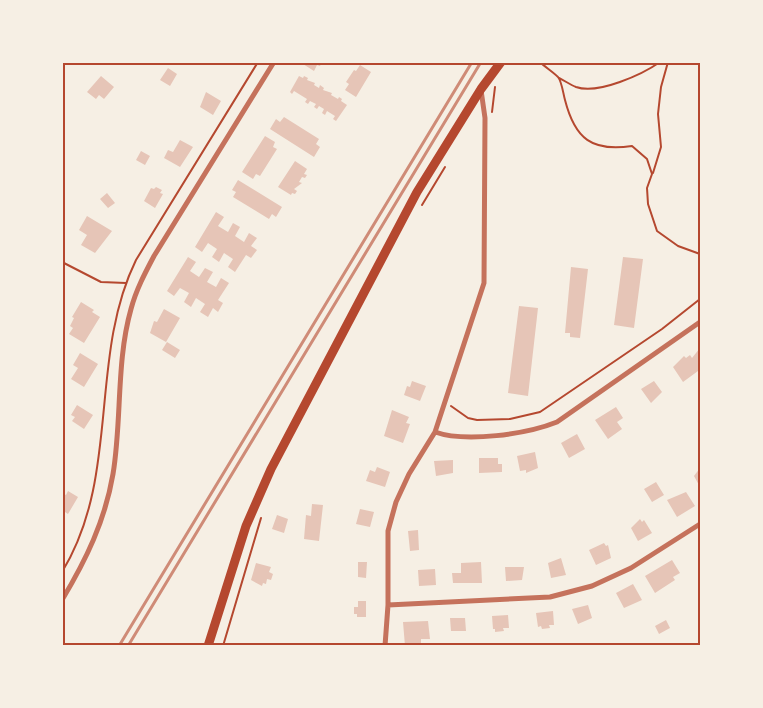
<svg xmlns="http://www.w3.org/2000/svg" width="763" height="708" viewBox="0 0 763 708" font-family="Overpass,sans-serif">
<rect width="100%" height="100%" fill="#f6efe4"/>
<path fill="#e6c5b7" d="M304 62H322L320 66 317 65 314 71 303 64Z
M360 65 371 72 356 97 345 90 349 84 346 82 354 70 356 71Z
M168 68 177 74 170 86 160 80Z
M101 76 114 87 104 99 99 95 96 99 87 92Z
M299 76 303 78 304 76 308 78 307 80 315 83 314 85 319 88 320 85 324 88 323 90 332 93 331 95 338 99 339 97 342 99 341 101 347 105 336 121 333 119 335 116 327 111 325 115 322 113 324 109 319 106 317 109 314 107 316 104 310 101 308 104 305 102 307 99 294 91 292 94 290 92Z
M206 92 221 101 213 115 200 107Z
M284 117 319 139 316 144 320 147 314 157 270 129 276 119 280 122Z
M265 136 275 142 273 147 277 149 260 176 256 174 253 179 242 172Z
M180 140 193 147 180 167 164 158 168 150 173 152Z
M141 151 150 156 145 165 136 160Z
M295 161 307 169 304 174 307 175 305 178 302 177 299 182 302 183 294 189 297 191 295 194 292 193 291 195 278 187Z
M238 180 282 207 276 217 272 214 269 219 233 197 236 192 232 190Z
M156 187 162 190 160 193 163 194 155 208 144 201 151 188 154 189Z
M107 193 115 203 108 208 100 199Z
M216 212 224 217 218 226 228 232 233 223 240 227 235 236 244 242 249 233 257 238 251 246 257 250 251 258 246 255 235 272 228 267 233 259 224 253 219 262 212 257 217 249 208 243 202 252 195 247Z
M87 216 112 231 95 253 81 245 87 235 79 230Z
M188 257 196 262 190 271 199 277 205 268 213 272 207 282 216 287 221 278 229 283 218 300 223 303 218 312 213 308 208 317 200 312 205 304 196 298 191 307 184 302 189 293 180 288 174 296 167 291Z
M623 257 643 259 634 328 614 325Z
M571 267 588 269 580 338 570 337V333H565Z
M81 302 94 310 92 312 100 317 84 343 69 334 73 328 70 326 74 318 72 317Z
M519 306 538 308 528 396 508 393Z
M164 309 180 318 166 342 150 333 154 321 157 322Z
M167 342 180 350 175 358 162 350Z
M700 348V374L698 371 683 382 673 367 684 356 686 358 690 355 692 358Z
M80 353 98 364 84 387 71 379 78 368 73 365Z
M412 381 426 386 420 401 404 395 407 386 410 387Z
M654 381 662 392 651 403 641 389Z
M77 405 93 415 84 429 72 421 75 417 71 415Z
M616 407 623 418 617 422 622 429 608 439 595 420Z
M392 410 409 417 406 423 410 424 403 443 384 436Z
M577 434 585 449 569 458 561 443Z
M535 452 538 468 526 473V470L520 471 517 456Z
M479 458H498V464H502V472L479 473Z
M453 460V473L436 476 434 461Z
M377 467 390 472 385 487 366 481 370 470 375 472Z
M700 468V487L694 476Z
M656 482 664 495 652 502 644 489Z
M68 491 78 497 68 514 62 510V493L66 495Z
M686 492 695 506 677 517 667 500Z
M312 504 323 505 319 541 304 539 306 515 311 516Z
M360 509 374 512 370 527 356 524Z
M277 515 288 519 284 533 272 529Z
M640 519 642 522 644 520 652 533 638 541 631 528Z
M418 530 419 550 410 551 408 531Z
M604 543 606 546 608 545 611 558 596 565 589 550Z
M561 558 566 575 551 578 548 563Z
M672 560 680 573 673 577 675 580 655 593 645 576Z
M358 562H367L366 578 358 577Z
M481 562 482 583H453L452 573H461V563Z
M256 563 271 567 269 572 273 574 271 580 267 579 266 584 263 583 262 586 251 580Z
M505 567H524L522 580 506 581Z
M435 569 436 585 419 586 418 570Z
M633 584 642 600 624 608 616 593Z
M358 601H366V617H357V614H354V607H358Z
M588 605 592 618 578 624 572 609Z
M553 611 554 625H549L550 628 542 629 541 626 538 627 536 613Z
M508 615 509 628H503L504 631 495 632V629H493L492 616Z
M450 618H465L466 631H451Z
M666 620 670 628 659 634 655 626Z
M428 621 430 639H421V646H405L403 622Z"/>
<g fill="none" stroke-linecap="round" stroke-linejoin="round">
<path stroke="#b5482f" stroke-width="2" d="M540 62C545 67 553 72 558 77 562 82 563 93 565 100 575 139 592 152 632 146L647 159 652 174 647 188 648 204 657 231 678 246 700 254
M559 78C565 81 571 85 576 87 598 95 643 74 660 62
M492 112 495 87
M653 173 661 147 658 114 661 87 668 62
M422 205 445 167
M62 262 101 282 126 283
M451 406 468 418 477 420 510 419 540 412 662 329 700 299
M62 572C121 476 88 358 136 260L258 62
M223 646 261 518"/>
<path stroke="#c5725c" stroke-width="5" d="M435 432C466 443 527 434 557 422L700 322
M62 600C86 560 105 521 113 474 122 420 116 362 131 309 136 290 145 273 154 256L274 62
M388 605 550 597 592 586 631 568 700 524
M385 646 388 605V531L396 502 409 474 435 432 484 283 485 118 481 90"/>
<path stroke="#b5482f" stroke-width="9" d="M208 646 246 526 271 469 417 192 481 89 501 62"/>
<path stroke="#cf8b77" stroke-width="3" d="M119 646 472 62
M128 646 481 62"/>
</g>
<rect width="763" height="708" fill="none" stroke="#f6efe4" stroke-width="128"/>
<rect x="64" y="64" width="635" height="580" fill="none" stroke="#b5482f" stroke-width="2"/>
</svg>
